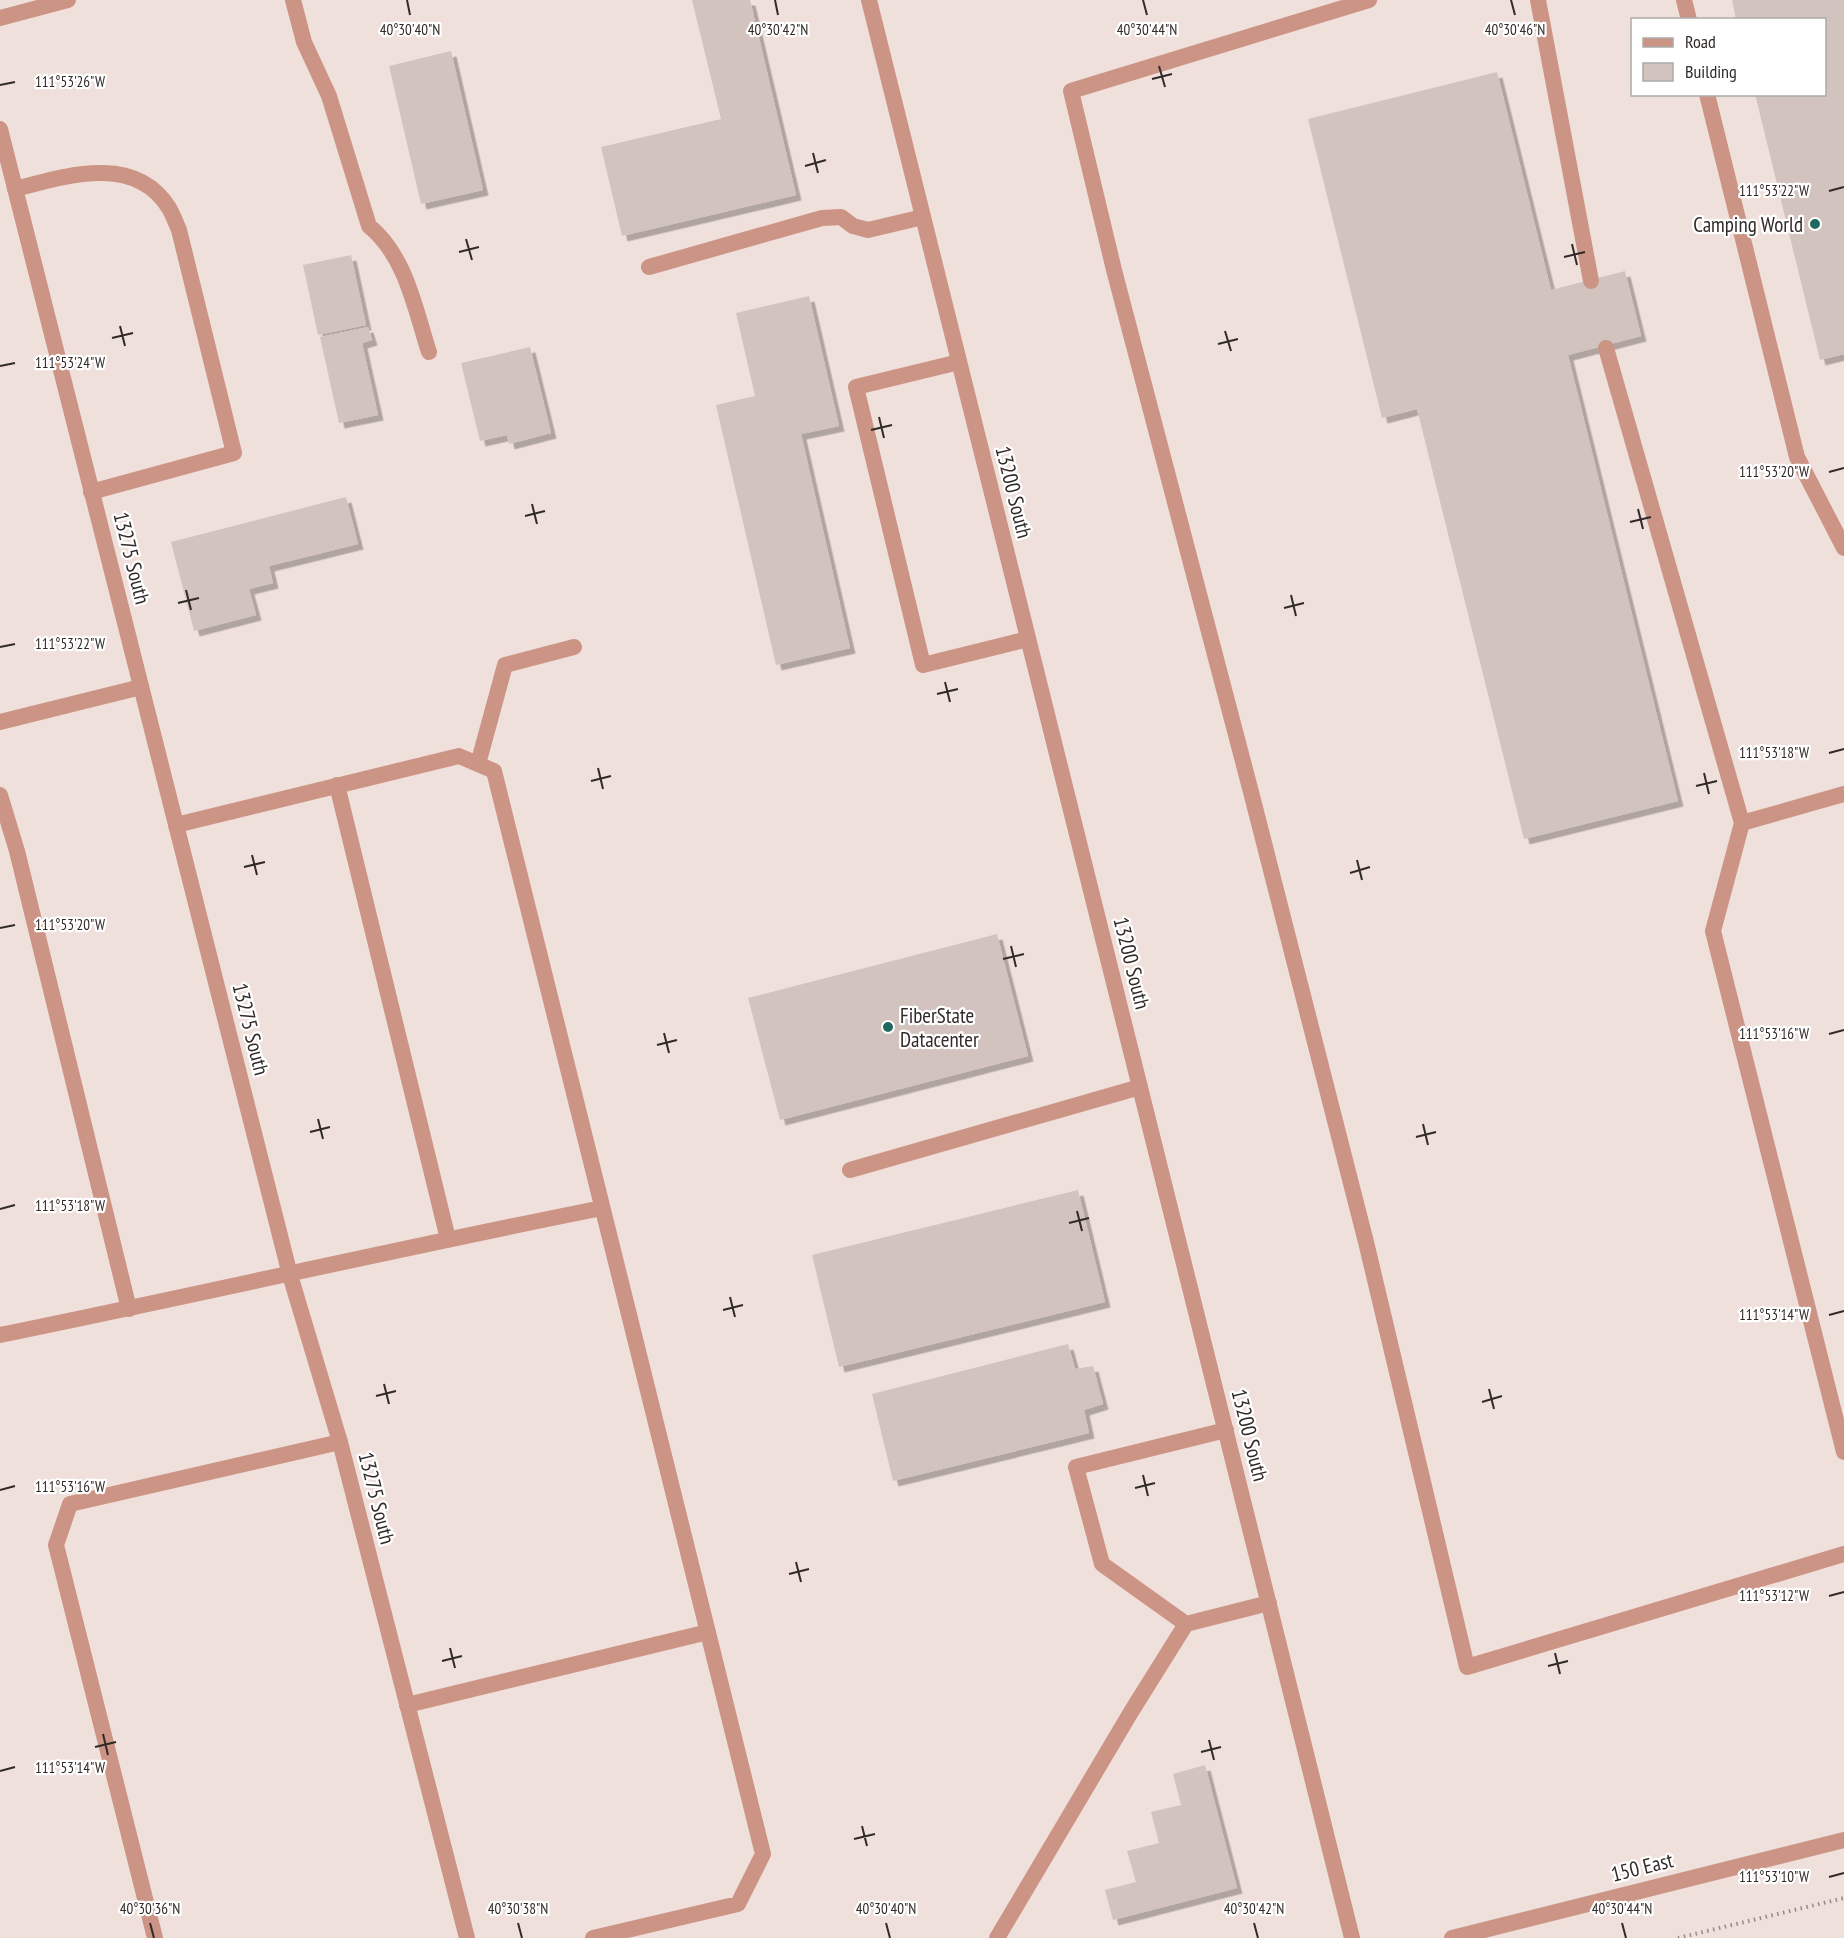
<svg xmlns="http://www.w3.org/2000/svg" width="1844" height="1938" viewBox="0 0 1844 1938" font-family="'PT Sans Narrow',sans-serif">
<defs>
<filter id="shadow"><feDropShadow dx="5.5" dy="5.5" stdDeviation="0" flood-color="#0004"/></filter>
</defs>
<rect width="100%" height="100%" fill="#f0e0dc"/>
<path fill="#d2c3be" filter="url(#shadow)" d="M692 0H750L796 195 622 236 601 147 721 119Z
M1732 0H1844V354L1820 360 1755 94H1824V20H1736Z
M451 51 483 190 421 204 389 66Z
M1497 72 1551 290 1625 271 1641 336 1568 355 1678 801 1524 839 1417 409 1382 418 1308 119Z
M351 255 366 325 318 335 303 265Z
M809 296 839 426 801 434 850 648 776 665 716 405 755 396 736 313Z
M368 327 372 340 362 343 378 415 339 423 320 337Z
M530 347 551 433 509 444 507 435 480 441 461 363Z
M346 497 358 544 269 566 273 583 249 589 256 615 194 631 171 542Z
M997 934 1028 1056 780 1120 748 998Z
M1078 1190 1105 1302 839 1367 812 1255Z
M1068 1344 1075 1369 1093 1366 1103 1404 1084 1410 1089 1433 893 1481 872 1394Z
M1205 1765 1237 1888 1113 1920 1105 1890 1136 1882 1127 1851 1159 1843 1151 1812 1181 1805 1173 1774Z"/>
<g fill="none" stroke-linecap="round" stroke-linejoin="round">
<path stroke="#958a87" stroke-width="4" stroke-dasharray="1.5 4.5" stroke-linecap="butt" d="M1678 1938 1844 1898"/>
<path stroke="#cc9485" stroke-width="16" d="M293 0 304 42 329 96 369 226C406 256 415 309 429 352
M1369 0 1071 91 1114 270 1251 792 1366 1242 1467 1667 1844 1554
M1538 0 1591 281
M1684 0 1689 20
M1707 94 1797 457 1844 548
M15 189C65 176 135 153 169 208 173 215 176 223 179 230L234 453 91 492
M649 267 822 218 841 217 853 226 868 230 923 217
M1606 348 1742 823
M959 362 856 387 923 665 1028 639
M0 722 141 687
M478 764 505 665 574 647
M337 785 448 1239
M1844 794 1742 823 1713 931 1844 1452
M0 795 17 851 129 1309
M176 825 459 756 494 771 763 1854 738 1904 593 1938
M850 1170 1140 1087
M0 1335C201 1294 401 1248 602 1208
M1186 1624 1102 1564 1076 1467 1226 1430
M407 1705 708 1632
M155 1938 56 1545 70 1504 340 1442
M997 1938 1131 1712 1186 1624 1269 1603"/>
<path stroke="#cc9485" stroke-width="16" d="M0 18 68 0
M0 129 290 1275 340 1442 467 1938"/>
<path stroke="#cc9485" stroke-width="16" d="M869 0 1352 1938
M1452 1938 1844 1840"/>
</g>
<path fill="none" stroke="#302a28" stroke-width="2" d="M407 0 410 15M775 0 778 15M1143 0 1147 15M1511 0 1515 15M1159 66 1165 87M1152 79 1172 74M0 85 15 82M813 153 818 173M805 166 826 160M1829 191 1844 187M466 239 472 260M1572 244 1577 265M459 252 479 247M1564 257 1585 252M120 326 125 346M1225 331 1231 351M112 338 133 333M1218 344 1238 339M0 366 15 363M879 417 884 438M871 430 892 425M1829 472 1844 468M532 504 537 524M1638 509 1643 529M525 516 545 511M1630 522 1651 517M186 590 191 610M1291 595 1296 616M178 603 199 598M1284 608 1304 603M0 647 15 644M945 682 950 702M937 694 958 689M1829 753 1844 749M598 768 603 789M1704 773 1709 794M591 781 611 776M1696 786 1717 781M252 855 257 875M1357 860 1362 880M244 867 265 862M1350 873 1370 867M0 928 15 925M1011 946 1016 967M1003 959 1024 954M664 1033 669 1053M1829 1034 1844 1030M657 1045 677 1040M318 1119 323 1139M1423 1124 1428 1145M310 1132 330 1127M1416 1137 1436 1132M0 1209 15 1205M1077 1211 1082 1231M1069 1223 1089 1218M730 1297 735 1317M723 1310 743 1305M1829 1315 1844 1311M384 1384 389 1404M1489 1389 1494 1409M376 1396 396 1391M1482 1402 1502 1396M1143 1475 1148 1496M1135 1488 1155 1483M0 1490 15 1486M796 1562 801 1582M789 1574 809 1569M1829 1596 1844 1592M450 1648 455 1668M1555 1653 1560 1674M442 1661 462 1656M1548 1666 1568 1661M103 1734 108 1755M1209 1740 1214 1760M95 1747 116 1742M1201 1752 1221 1747M0 1771 15 1767M862 1826 867 1846M854 1839 875 1834M1829 1877 1844 1873M150 1923 154 1938M518 1923 522 1938M886 1923 890 1938M1254 1923 1258 1938M1622 1923 1626 1938"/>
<g fill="#206960" stroke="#fff" stroke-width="2">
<circle cx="1815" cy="224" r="6"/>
<circle cx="888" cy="1027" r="6"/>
</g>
<g text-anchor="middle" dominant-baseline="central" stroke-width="4.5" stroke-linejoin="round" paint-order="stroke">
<g font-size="21" fill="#302a28" stroke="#fff" text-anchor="end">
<text x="1803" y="224">Camping World</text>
<text x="900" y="1015" text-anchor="start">FiberState<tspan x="900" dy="24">Datacenter</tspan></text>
</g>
<g font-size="21" fill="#302a28" stroke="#fff">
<text transform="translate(1014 492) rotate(76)">13200 South</text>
<text transform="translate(132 558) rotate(76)">13275 South</text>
<text transform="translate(1132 963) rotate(76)">13200 South</text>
<text transform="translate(251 1029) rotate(76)">13275 South</text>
<text transform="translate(1250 1435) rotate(76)">13200 South</text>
<text transform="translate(377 1498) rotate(76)">13275 South</text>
<text transform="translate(1642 1867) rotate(-14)">150 East</text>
</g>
</g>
<g font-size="15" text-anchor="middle" fill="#302a28" stroke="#fff" stroke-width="4.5" stroke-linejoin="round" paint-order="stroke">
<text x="410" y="35">40°30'40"N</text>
<text x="778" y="35">40°30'42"N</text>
<text x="1147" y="35">40°30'44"N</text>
<text x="1515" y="35">40°30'46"N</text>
<text x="70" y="87">111°53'26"W</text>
<text x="1774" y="196">111°53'22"W</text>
<text x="70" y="368">111°53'24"W</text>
<text x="1774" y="477">111°53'20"W</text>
<text x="70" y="649">111°53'22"W</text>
<text x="1774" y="758">111°53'18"W</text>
<text x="70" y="930">111°53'20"W</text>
<text x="1774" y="1039">111°53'16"W</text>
<text x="70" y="1211">111°53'18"W</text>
<text x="1774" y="1320">111°53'14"W</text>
<text x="70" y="1492">111°53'16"W</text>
<text x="1774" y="1601">111°53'12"W</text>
<text x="70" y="1773">111°53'14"W</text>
<text x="1774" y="1882">111°53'10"W</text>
<text x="150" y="1914">40°30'36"N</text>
<text x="518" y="1914">40°30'38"N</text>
<text x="886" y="1914">40°30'40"N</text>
<text x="1254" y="1914">40°30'42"N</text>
<text x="1622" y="1914">40°30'44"N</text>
</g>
<rect x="1631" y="18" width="195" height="78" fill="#ffffff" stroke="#acaaa9" stroke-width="1.5"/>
<rect x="1643" y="38" width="30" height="9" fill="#cc9485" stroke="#acaaa9" stroke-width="1.5"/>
<text x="1685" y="48" font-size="18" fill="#302a28">Road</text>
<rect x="1643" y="63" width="30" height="18" fill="#d2c3be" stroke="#acaaa9" stroke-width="1.5"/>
<text x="1685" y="78" font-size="18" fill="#302a28">Building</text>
</svg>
